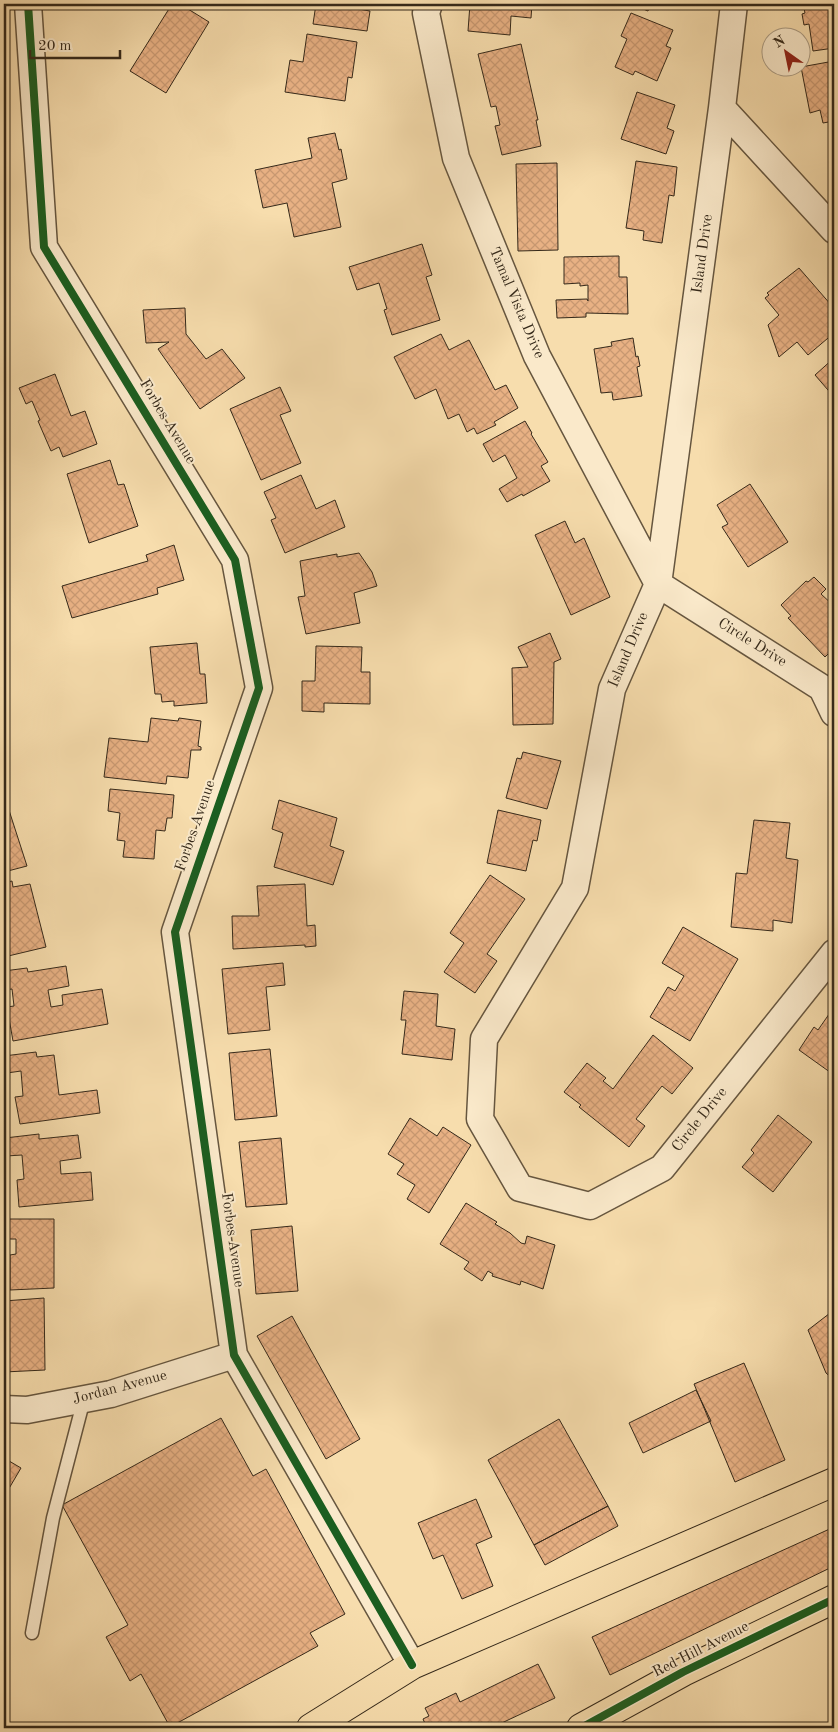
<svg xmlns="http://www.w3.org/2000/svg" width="838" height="1732" viewBox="0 0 838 1732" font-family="'Old Standard TT',serif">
<defs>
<pattern id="building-cross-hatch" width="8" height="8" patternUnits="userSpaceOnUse" patternTransform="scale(1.25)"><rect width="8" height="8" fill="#e8b184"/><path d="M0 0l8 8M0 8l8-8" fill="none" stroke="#c89871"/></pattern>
</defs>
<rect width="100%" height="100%" fill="#f7ddad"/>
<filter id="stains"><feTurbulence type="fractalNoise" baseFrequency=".004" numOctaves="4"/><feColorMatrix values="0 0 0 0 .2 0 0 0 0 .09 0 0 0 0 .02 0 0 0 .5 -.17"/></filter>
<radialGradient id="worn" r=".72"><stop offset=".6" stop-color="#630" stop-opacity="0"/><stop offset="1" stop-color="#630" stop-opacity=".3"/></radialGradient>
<path fill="url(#building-cross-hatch)" stroke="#35291a" d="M172 4H180L209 22 166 93 130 71Z
M316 4H358V9L370 11 367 31 313 24Z
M470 4H532L531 18 511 16 510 35 468 31Z
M631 4H651L648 11Z
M803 4H834V48L813 51 809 24 804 25 802 14 805 13Z
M631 13 673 30 666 46 671 48 657 81 635 71 633 75 615 67 627 39 621 36Z
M307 34 357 42 352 78 348 77 345 101 285 92 290 60 303 62Z
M521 44 538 120H536L541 146 502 155 495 126 500 125 496 106 491 107 478 54Z
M834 61V121L823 123 820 110 810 113 801 67Z
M637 92 675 105 667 128 674 131 666 154 621 139Z
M335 133 339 150 341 149 347 179 332 183 341 227 294 237 287 203 263 208 255 170 312 158 308 138Z
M636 161 677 167 674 196 669 195 662 243 643 240 644 231 626 228Z
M557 163 558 250 518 251 516 164Z
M422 244 432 275 426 277 440 320 392 335 384 310 387 309 379 283 357 290 349 267Z
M619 256V277H627L628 314 586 313V317L557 318 556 300 587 299 588 301V285L580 286V283L564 284V257Z
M799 268 832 306 834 304V333L808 355 797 342 779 357 768 325 779 315 765 298 769 295 767 293Z
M185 308 186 334 206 359 222 349 245 378 200 409 158 349 169 342 146 343 143 310Z
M441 334 449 350 469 340 495 390 506 385 518 408 494 422 496 425 477 434 474 428 467 432 459 414 448 419 436 389 415 399 394 357Z
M633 338 636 357 638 356 640 366 637 367 642 396 613 400 612 392 601 393 594 349 612 346 611 342Z
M834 358V397L815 375Z
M55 374 71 416 85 411 97 444 63 457 59 447 51 451 38 421 40 420 32 401 26 404 19 388Z
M280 387 291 411 280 415 301 463 261 480 230 409Z
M525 421 532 433 531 434 548 462 541 466 550 481 523 496 522 494 507 502 499 489 517 478 505 455 493 462 483 444Z
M110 460 118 485 124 484 138 526 89 543 67 474Z
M301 475 316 509 335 500 345 527 285 553 271 520 276 518 264 492Z
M750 484 788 542 748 567 722 527 728 524 717 505Z
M565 521 575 543 584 538 610 597 571 615 535 535Z
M174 545 184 580 157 588 158 594 72 618 62 586 148 561 146 555Z
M359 553 372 572 377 586 354 593 360 623 306 634 298 597 305 596 300 561 337 554V557Z
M814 577 826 589 821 594 834 606V648L825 657 788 618 791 616 781 605 806 581 808 582Z
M550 633 561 659 554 662 553 724 513 725 512 668 528 667 518 647Z
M197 643 200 674H205L207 703 174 706V701L162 702 161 694H155L150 647Z
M316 646 362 647 361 672H370V704L324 703V712L302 711V681H315Z
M151 718 178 721 179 718 201 721 198 746 201 747V750H191L188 778 167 776 166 784 104 777 109 738 148 742Z
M523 752 561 761 547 809 506 798 517 758 521 759Z
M110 789 174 795 172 818H167L165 831 156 830 154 859 123 857 125 841 117 840 120 813 108 811Z
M279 800 337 818 330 846 344 851 333 885 274 867 283 833 272 829Z
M7 804 27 866 4 872V805Z
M498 810 541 820 537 841 533 840 526 871 487 863Z
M754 820 790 823 786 858 798 860 792 923 773 920V931L731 927 736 873 747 874Z
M490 875 525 899 487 954 497 961 475 993 444 972 464 943 450 933Z
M12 881 13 887 30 884 46 947 4 957V883Z
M305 884 307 926 315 925 316 946 305 947V945L233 949 232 916H259L257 886Z
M683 927 738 959 690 1041 650 1017 668 987 675 991 684 976 662 963Z
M283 963 285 985 266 987 270 1030 228 1034 222 969Z
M66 966 69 986 48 990 51 1007 63 1005 62 995 102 989 108 1024 13 1041 7 1007 14 1006 12 989 4 990V971L27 968 28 972Z
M404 991 438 994 436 1026 455 1029 452 1060 402 1054 406 1020H401Z
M834 1007V1075L799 1050 814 1027 818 1030Z
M653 1035 693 1068 672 1094 662 1086 636 1119 645 1126 629 1147 579 1107 581 1105 564 1092 587 1063 606 1078 603 1081 613 1089Z
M270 1049 277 1116 235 1120 229 1053Z
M36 1052 37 1057 54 1055 59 1095 97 1090 100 1113 20 1124 15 1097 23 1096 21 1071 7 1073 4 1056Z
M778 1115 812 1142 773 1192 742 1167 754 1153 751 1150Z
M410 1118 437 1136 443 1127 471 1145 429 1213 407 1199 415 1185 397 1174 404 1164 388 1154Z
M39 1134V1139L78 1135 81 1158 60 1161 61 1174 91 1172 93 1200 19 1207 17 1180 24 1179 22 1155 6 1156 5 1138Z
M281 1138 287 1204 246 1207 239 1142Z
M466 1203 497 1222 495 1224 510 1233 521 1243 525 1244 527 1236 555 1245 543 1289 521 1281 520 1285 492 1276 493 1274 488 1271 482 1281 464 1269 469 1262 440 1244Z
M4 1219H54V1288L10 1290V1255L16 1254V1239H4Z
M292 1226 298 1291 256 1294 251 1230Z
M44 1298 45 1370 4 1372V1336H7V1318L4 1319V1301Z
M834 1310V1380L826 1373 808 1330Z
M292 1316 360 1439 326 1459 257 1336Z
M744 1363 785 1460 735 1482 694 1384Z
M696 1390 711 1421 643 1453 629 1423Z
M221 1418 253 1476 266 1469 345 1614 310 1633 318 1646 170 1727 141 1674 130 1681 106 1637 128 1625 62 1505Z
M559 1419 608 1506 534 1545 488 1460Z
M4 1458 21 1468 4 1497Z
M476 1499 492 1537 476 1544 493 1586 462 1599 443 1555 433 1559 418 1523Z
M608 1506 618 1526 545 1565 534 1545Z
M834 1527V1566L610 1675 592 1637Z
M538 1664 555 1698 491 1728H427L423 1719 429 1716 425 1708 456 1693 460 1702Z"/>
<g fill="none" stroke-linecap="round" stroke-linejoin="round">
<g stroke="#66563f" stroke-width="15">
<path id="service" d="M32 1633 53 1518 84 1399"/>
</g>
<g stroke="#66563f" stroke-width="29">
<path id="minor" d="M28 4 44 247 235 560 259 688 175 932 234 1355 412 1665
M429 4 426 13 456 158 537 356 658 584 822 688 834 713
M734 4 722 108 658 584 612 689 575 888 484 1039 480 1119 520 1188 590 1206 662 1168 834 953
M722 108 834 230
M4 1409 27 1410 111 1394 234 1355"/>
</g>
<g stroke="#35291a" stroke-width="30">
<path id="primary" d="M311 1728 412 1665 834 1482
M581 1728 683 1672 834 1599"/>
</g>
<use href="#service" stroke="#fae9ca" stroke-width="12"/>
<use href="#minor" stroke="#fae9ca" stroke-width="26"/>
<use href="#primary" stroke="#f7ddad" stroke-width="28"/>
<g stroke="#fae9ca" stroke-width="11">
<path id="cycleway" d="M28 4 44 247 235 560 259 688 175 932 234 1355 412 1665
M581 1728 683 1672 834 1599"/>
</g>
<use href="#cycleway" stroke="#1b5e20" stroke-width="8"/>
</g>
<g text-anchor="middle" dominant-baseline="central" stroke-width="4" stroke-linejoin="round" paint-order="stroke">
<g font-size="15" fill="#35291a" stroke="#fae9ca">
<text transform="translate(703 254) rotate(-82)">Island Drive</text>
<text transform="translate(516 303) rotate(67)">Tamal Vista Drive</text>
<text transform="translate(167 422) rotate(59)">Forbes Avenue</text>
<text transform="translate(752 643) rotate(32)">Circle Drive</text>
<text transform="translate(629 650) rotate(-67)">Island Drive</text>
<text transform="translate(196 826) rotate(-71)">Forbes Avenue</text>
<text transform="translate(700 1120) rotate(-51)">Circle Drive</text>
<text transform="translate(232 1240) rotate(82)">Forbes Avenue</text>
<text transform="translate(120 1388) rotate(-15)">Jordan Avenue</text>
<text transform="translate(701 1650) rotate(-27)">Red Hill Avenue</text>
</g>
</g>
<rect width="838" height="1732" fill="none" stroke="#f7ddad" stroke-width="20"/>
<rect x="5" y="5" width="828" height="1722" fill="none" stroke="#35291a" stroke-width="2.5"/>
<rect x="10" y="10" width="818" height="1712" fill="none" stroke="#35291a"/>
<g transform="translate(786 52) rotate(327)"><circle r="24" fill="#fae9ca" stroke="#ab9c84"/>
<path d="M0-4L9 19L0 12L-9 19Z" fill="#8f2418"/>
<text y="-8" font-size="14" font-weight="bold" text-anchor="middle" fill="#35291a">N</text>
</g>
<path d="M30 50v8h90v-8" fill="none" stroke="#35291a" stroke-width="2.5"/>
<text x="38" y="50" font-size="15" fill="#35291a" stroke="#fae9ca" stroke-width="4" paint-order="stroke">20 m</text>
<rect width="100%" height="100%" filter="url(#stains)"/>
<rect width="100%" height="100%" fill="url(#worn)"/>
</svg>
